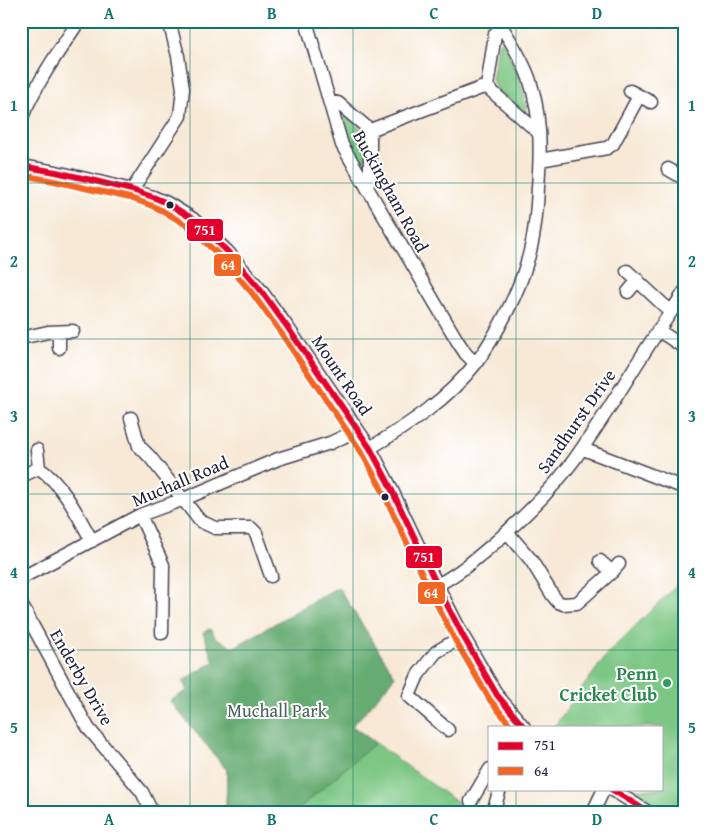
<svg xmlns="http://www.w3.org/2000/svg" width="706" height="833" viewBox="0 0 706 833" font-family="'Gentium Book Plus',serif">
<rect width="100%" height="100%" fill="#fff"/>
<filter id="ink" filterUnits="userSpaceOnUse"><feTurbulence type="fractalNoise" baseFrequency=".02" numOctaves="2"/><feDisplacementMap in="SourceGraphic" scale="10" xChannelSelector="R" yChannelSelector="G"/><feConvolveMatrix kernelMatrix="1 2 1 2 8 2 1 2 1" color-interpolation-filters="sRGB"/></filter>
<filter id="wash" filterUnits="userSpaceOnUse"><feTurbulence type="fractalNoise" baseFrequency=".0096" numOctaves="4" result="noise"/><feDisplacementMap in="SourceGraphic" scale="20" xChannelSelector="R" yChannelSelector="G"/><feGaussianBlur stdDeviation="1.12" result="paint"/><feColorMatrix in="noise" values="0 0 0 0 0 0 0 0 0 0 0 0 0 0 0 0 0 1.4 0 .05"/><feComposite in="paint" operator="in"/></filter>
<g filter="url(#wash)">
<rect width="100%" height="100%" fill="#f7e9d6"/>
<path fill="#7dc784" stroke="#507460" d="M502 41 504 43C514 64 523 85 527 108L523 113 496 91 492 79 499 42Z
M339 112 364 131 366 154 365 159C362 160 361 162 357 160 349 156 340 123 337 113Z
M685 574V812H662L623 789H662V727H554L608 653 680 582Z
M338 587 395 676 352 726 451 798 473 812H226L227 770 170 701 187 691 183 681 214 662 203 632 211 629 215 637 233 648Z"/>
<path fill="#66ac72" stroke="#446756" d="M338 587 395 676 368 709 352 726 375 743 295 812H226L227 770 170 701 187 691 183 681 214 662 203 632 211 629 215 637 233 648Z"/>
</g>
<g filter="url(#ink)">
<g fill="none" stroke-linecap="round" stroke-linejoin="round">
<g stroke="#424052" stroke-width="15">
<path id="minor" d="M306 21 342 145 458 342 466 354 475 363
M502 26 495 34 487 87 539 133
M630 91 651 102
M329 101 338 103 370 130V172L367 188
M21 119C36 84 58 52 79 21
M370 130 481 88 487 87
M540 160 607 148 613 144 639 96
M21 166 56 172 91 180 132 190 153 197 167 203 193 219 227 251 259 288 288 328 370 448 388 482 437 585 463 636 497 695 524 727
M668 169 685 179
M132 190 180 116 183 89 178 56 169 21
M628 292 638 280
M671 312 685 291
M658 330 685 348
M21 338 48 332 73 331
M59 348V332
M131 418 139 446 150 457 200 521 215 528H251L256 533 271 576
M370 448C410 424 447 400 476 363 496 336 518 294 527 262 535 237 537 212 538 187 541 150 541 113 529 78 522 59 509 38 498 21
M583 449 685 488
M39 468C64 486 77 514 92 541
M26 474 39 468 37 450
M140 515 163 565 162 633
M507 532 531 560 553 596 558 602 563 604 577 603 612 572 619 564
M600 561 612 572
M21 578 140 515 184 499 278 459 330 443 343 437 357 430
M437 585C460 573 478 557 498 540 529 512 560 482 583 447 614 403 640 356 671 312L627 271
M21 604 83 719 89 729 142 792 152 812
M448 730 409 696 418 675 436 652 463 636
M611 789 648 812
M471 801 490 769
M493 812 500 789
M593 812 604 789"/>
</g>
<use href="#minor" stroke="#fff" stroke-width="12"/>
<g stroke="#fff" stroke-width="10">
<path id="bus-1" d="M21 166 56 172 91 180 132 190 153 197 167 203 193 219 227 251 259 288 288 328 370 448 388 482 437 585 463 636 497 695 524 727
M611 789 648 812"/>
</g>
<g stroke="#fff" stroke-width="10">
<path id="bus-2" d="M21 175 54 181 89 189 130 198 150 205 163 211 188 226 221 257 252 293 281 333 362 453 380 486 429 589 455 640 490 700 512 727"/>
</g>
<use href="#bus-1" stroke="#e4002b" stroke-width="6"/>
<use href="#bus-2" stroke="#f26522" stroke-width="6"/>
</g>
</g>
<path fill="none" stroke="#0f766e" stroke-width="1" stroke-opacity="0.55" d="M190 21V812M353 21V812M516 21V727M21 183H685M21 339H685M21 494H685M21 650H685M516 789V812"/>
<g fill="#22223b" stroke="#fff" stroke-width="2">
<circle cx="170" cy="205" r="4.5"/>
<circle cx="385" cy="497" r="4.5"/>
</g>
<circle fill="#2e9e5b" stroke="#fff" stroke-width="2" cx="667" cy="683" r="5"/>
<g text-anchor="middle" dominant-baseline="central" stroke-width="4" stroke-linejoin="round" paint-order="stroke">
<g font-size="18" fill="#22223b" stroke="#fff">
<text transform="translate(391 191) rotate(61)">Buckingham Road</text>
<text transform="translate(342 375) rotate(56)">Mount Road</text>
<text transform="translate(576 421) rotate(-55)">Sandhurst Drive</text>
<text transform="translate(180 481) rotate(-23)">Muchall Road</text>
<text transform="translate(82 677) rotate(60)">Enderby Drive</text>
</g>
<g font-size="18" font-weight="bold" fill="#27864d" stroke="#fff" text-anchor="end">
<text x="657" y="673">Penn<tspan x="657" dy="21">Cricket Club</tspan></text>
</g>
<g font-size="18" fill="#466458" stroke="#fff">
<text x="277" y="710">Muchall Park</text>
</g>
</g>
<g stroke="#fff" stroke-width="2">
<rect x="186" y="218" width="38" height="24" rx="5" fill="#e4002b"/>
<rect x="213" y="253" width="29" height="24" rx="5" fill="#f26522"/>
<rect x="405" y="545" width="38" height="24" rx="5" fill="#e4002b"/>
<rect x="417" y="581" width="29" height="24" rx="5" fill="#f26522"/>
</g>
<g font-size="14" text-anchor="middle" font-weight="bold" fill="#fff">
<text x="205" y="235">751</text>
<text x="228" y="270">64</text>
<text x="424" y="562">751</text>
<text x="431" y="598">64</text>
</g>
<rect width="706" height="833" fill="none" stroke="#fff" stroke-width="55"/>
<rect x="488" y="726" width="175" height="65" fill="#ffffff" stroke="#a7a7b1"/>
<rect x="498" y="742" width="25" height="8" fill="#e4002b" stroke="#a7a7b1"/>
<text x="534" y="750" font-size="15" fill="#22223b">751</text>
<rect x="498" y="767" width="25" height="8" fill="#f26522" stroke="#a7a7b1"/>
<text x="534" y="776" font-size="15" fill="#22223b">64</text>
<rect x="28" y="28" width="650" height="778" fill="none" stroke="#0f766e" stroke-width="2"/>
<g font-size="16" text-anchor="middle" font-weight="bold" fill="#0f766e">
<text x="109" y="19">A</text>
<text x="272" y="19">B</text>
<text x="434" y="19">C</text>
<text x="597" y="19">D</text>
<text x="14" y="111">1</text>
<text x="692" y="111">1</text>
<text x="14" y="267">2</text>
<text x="692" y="267">2</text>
<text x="14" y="422">3</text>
<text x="692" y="422">3</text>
<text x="14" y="578">4</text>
<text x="692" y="578">4</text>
<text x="14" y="733">5</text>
<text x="692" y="733">5</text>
<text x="109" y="825">A</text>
<text x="272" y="825">B</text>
<text x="434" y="825">C</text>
<text x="597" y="825">D</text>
</g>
</svg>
